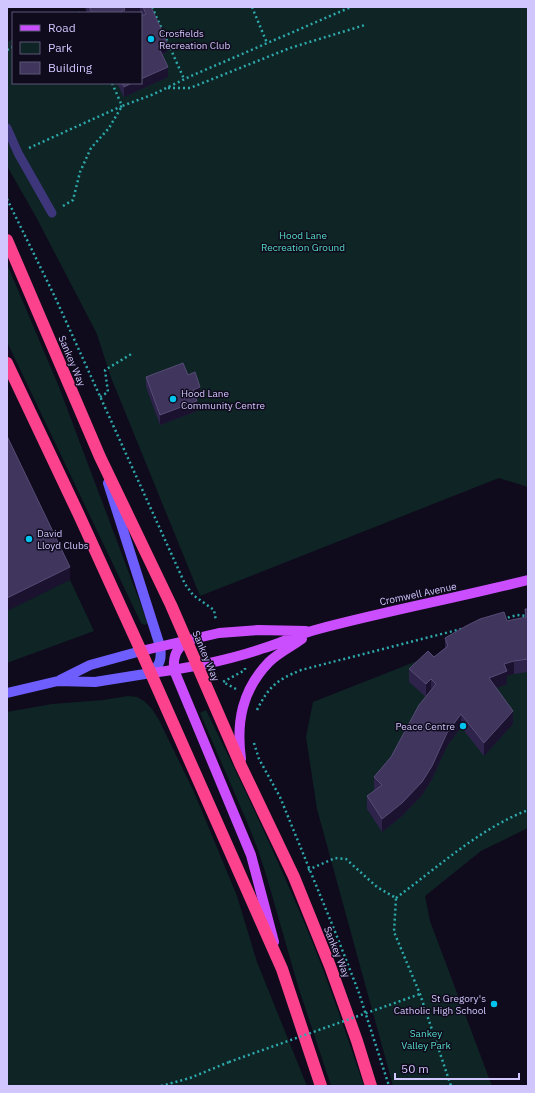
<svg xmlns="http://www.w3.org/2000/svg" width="535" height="1093" viewBox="0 0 535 1093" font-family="'IBM Plex Sans',sans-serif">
<rect width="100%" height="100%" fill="#0f0b1c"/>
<path fill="#0e2425" d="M121 7H528V487L499 478 200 596 110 375 97 334 35 215 7 166V42L13 39V83H141V13H107Z
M7 264 59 387 147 621 148 623 145 625 141 623 7 342Z
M7 446 94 631 7 663Z
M528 628V828L481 851 425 896 430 921 492 1086H393L317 809 306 737 313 702 417 661Z
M128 696 137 697 144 701 152 709 159 720 194 792 237 896 257 962 307 1086H7V712L52 704 103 700Z
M206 710C244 787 281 866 314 946 332 992 348 1039 364 1086H331L298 986 267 878 258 850 247 822 200 713Z"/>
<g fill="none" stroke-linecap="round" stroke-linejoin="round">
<path stroke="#2da9ab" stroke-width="2.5" stroke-dasharray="2 3" stroke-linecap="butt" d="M152 7 184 79
M252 7 267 43
M79 13H80
M7 50 13 47
M168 88H190L290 48 365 25
M29 148 122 106 112 83
M7 199 55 297 185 584 193 595 214 610 216 621
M63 206 73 200 80 172 91 148 109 128 122 106 154 94 191 76 351 7
M100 397 108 392 105 370 133 353
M503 619 517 615 528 616
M236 689 223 682 245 670V668
M257 710C269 686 277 680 301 670L461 629
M254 743 259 759 280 797 336 934 359 993 389 1086
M308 870 335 858 346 859 377 887 396 898 394 932 420 994 451 1086
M396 898C438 867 479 829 528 810
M161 1086 190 1078 229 1062"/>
<path stroke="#3e367a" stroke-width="9" d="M7 128 18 153 52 213"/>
<path stroke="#6f5efe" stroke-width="10" d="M60 680 90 665 141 651
M7 693 58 681 95 682 151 673C160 666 162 658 160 646L108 483"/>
<path stroke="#ca4efd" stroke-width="10" d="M186 640C176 651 173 655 174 670L251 855 274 942
M141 651 219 633 258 630 306 631
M151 673C188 668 225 661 261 649 279 644 297 635 315 630 386 611 457 598 528 580
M241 759C236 722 242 690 269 662 278 653 292 646 302 639"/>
<path stroke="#fd428d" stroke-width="12" d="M7 240 100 457 171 605 241 766 294 877 330 966 357 1041 371 1086
M7 363 79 515 141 651 282 969 321 1086"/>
<path stroke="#2da9ab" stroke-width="2.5" stroke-dasharray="2 3" stroke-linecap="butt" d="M229 1062 420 994"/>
</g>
<path fill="#2e234a" d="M85 7H151L167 52 162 55 168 77 124 97 117 83H141L142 15 140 11 135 13H87Z
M188 375 200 397 197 399V411L160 425 146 387V377Z
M525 609H528V672L514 674 507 676V684L496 688 513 724 484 756 461 727 447 746 432 779 422 795 402 816 382 832 367 809V796L374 791V777L391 757 426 697 409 682V669L434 657 445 648V638L507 621 525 617Z"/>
<path fill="#1a122f" d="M125 7H140V11L135 13H118L124 8Z
M167 42V52L158 56V46Z
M168 67V77L124 97V87L132 83H141V79Z
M200 387V397L193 400V390Z
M197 401V411L160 425V415Z
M70 567V580L7 611V598Z
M514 661V674L507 676V684L489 691V678L504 664Z
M431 679V692L426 697V684Z
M513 711V724L484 756V743Z
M461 714V727L447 746 432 779 422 795 402 816 382 832V819Z"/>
<path fill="#40355d" stroke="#564c76" d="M89 7H125L124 8 125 10 118 13H92Z
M143 7H151L167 42 158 46 168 67 141 79V16L146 14Z
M122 83H132L124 87Z
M183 363 188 375 195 372 200 387 193 390 197 401 160 415 146 377Z
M7 436 70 567 7 598Z
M525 609H528V659L514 661 504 664 507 671 489 678 513 711 484 743 461 714 447 733 432 766 422 782 402 803 382 819 367 796 382 785 374 777 391 757 419 705 436 684 431 679 426 684 409 669 428 651 434 657 448 646 445 638 466 626 480 619 504 612 507 621 526 617Z"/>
<g fill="#02c4ee" stroke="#0f0b1c" stroke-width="1.5">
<circle cx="151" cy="39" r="4"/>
<circle cx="173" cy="399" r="4"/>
<circle cx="29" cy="539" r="4"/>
<circle cx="463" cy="726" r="4"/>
<circle cx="494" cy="1004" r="4"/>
</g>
<g text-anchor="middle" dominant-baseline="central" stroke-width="3" stroke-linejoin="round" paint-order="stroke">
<g font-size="10" fill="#d1c6fe" stroke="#0f0b1c" text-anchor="start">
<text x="159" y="33">Crosfields<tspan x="159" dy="12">Recreation Club</tspan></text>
<text x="181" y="393">Hood Lane<tspan x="181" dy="12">Community Centre</tspan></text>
<text x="37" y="533">David<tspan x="37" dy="12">Lloyd Clubs</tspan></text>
<text x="455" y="726" text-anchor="end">Peace Centre</text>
<text x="486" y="998" text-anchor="end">St Gregory's<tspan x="486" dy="12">Catholic High School</tspan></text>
</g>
<g font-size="10" fill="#54dcc5" stroke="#0f0b1c">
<text x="303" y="235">Hood Lane<tspan x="303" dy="12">Recreation Ground</tspan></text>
<text x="426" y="1033">Sankey<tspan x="426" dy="12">Valley Park</tspan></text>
</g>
<g font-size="10" fill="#d1c6fe" stroke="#0f0b1c">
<text transform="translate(72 361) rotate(67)">Sankey Way</text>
<text transform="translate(418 594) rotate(-12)">Cromwell Avenue</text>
<text transform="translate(206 656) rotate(67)">Sankey Way</text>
<text transform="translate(337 952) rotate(68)">Sankey Way</text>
</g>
</g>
<rect width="535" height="1093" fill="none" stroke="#d1c6fe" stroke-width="16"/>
<rect x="12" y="12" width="130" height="72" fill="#0f0b1c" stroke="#5d5676"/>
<rect x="20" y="25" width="20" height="6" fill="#ca4efd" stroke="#5d5676"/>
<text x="48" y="32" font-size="12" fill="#d1c6fe">Road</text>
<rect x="20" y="42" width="20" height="12" fill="#0e2425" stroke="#5d5676"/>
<text x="48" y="52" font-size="12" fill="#d1c6fe">Park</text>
<rect x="20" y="62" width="20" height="12" fill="#40355d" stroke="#5d5676"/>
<text x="48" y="72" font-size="12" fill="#d1c6fe">Building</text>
<path d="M395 1073v6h124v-6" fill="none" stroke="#d1c6fe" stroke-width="2"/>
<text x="401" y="1073" font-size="12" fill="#d1c6fe" stroke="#0f0b1c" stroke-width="3" paint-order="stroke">50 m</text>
</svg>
